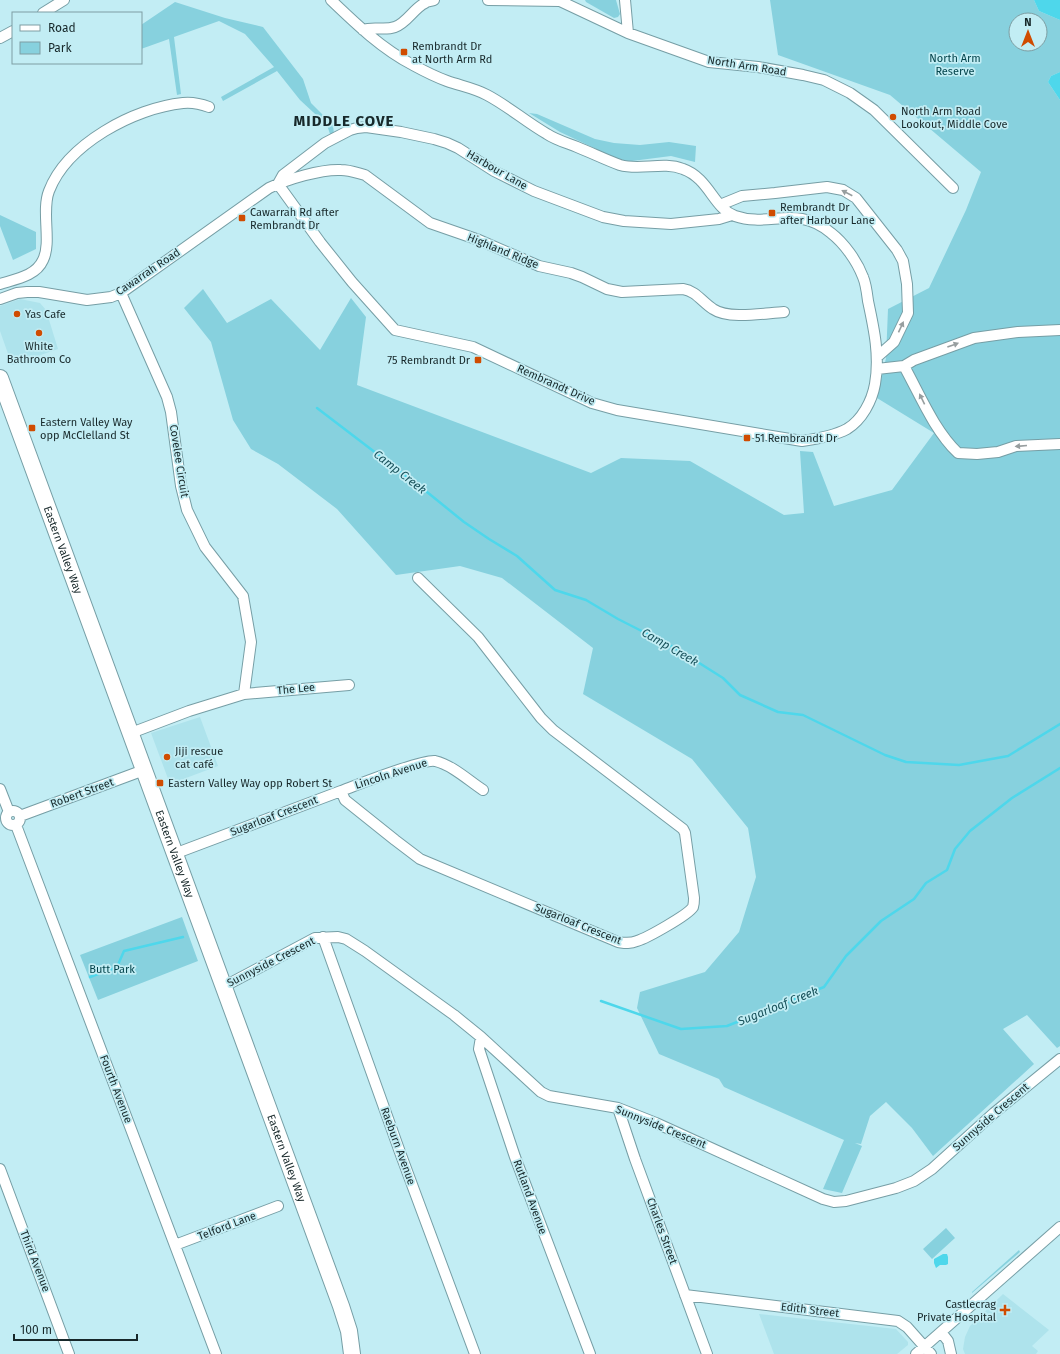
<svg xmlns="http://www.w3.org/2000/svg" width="1060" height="1354" viewBox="0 0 1060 1354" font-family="'Fira Sans',sans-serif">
<rect width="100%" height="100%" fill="#c2edf4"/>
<path fill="#aee3ec" d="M20 299 40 303 46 310 58 349 12 365 0 331V306Z
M200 717 218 766 170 784 151 733Z
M1003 1294 1049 1330 1032 1346 1038 1351 1036 1354H965L963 1349 965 1337 970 1326Z
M759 1314 896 1329 908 1342V1345L897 1354H774Z"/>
<path fill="#87d1de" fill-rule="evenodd" d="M585 0H616L620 14 618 17 614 18 586 2Z
M770 0H1034L1039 11 1060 20V72L1051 76 1048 82 1060 100V1046L1057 1048 1027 1015 1003 1029 1034 1064 933 1156 912 1128 886 1102 870 1116 861 1144 855 1143 862 1146 842 1193 823 1189 844 1140 724 1087 719 1079 659 1054 637 1008 640 992 705 972 739 932 756 877 748 828 692 759 583 694 593 648 502 578 460 566 396 575 337 509 278 464 251 449 233 420 211 342 184 308 203 289 227 323 271 299 320 350 351 298 366 317 357 385 591 473 621 458 690 461 784 515 804 513 800 451 813 452 834 506 892 490 934 433 877 398 886 358 888 309 929 288 966 210 981 172 890 95 778 55ZM1016 20H1040V44H1016Z
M175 2 225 18 263 27 303 79 311 103 333 125 334 134 331 137 327 125 300 100 277 71 223 101 221 97 274 67 245 34 219 21 174 37 181 94 177 95 169 39 141 49V25Z
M529 113 537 114 595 139 614 143 640 145 669 142 696 146 695 162 671 156 624 162 560 132Z
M0 215 36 232V249L13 260 0 226Z
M182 917 198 961 98 1000 80 955Z
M946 1228 955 1238 932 1259 923 1249Z
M1019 1250 1020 1252 972 1293V1292Z"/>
<path fill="#4ed7eb" d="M1034 0H1060V20L1039 11Z
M1060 72V100L1048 82 1051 76Z
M943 1254H947L948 1257V1264L946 1265H940L936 1268 934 1263V1259Z"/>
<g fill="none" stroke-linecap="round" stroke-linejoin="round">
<path stroke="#4ed7eb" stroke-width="2.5" d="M317 408 427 492 464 522 489 539 517 556 555 590 586 600 618 619 677 649 723 678 740 695 778 712 803 715 885 755 906 762 959 765 1008 756 1060 724
M90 977 117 967 124 951 183 937
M601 1001 681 1029 727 1026 824 987 846 956 881 921 914 899 926 883 947 870 955 849 970 831 1012 798 1060 768"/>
<g stroke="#769ea5" stroke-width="12">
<path id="minor" d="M488 0 560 1 628 33 709 62 758 67 803 75 824 80 850 93 874 110 953 188
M625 0 628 33
M43 13 64 0
M363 30C374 26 384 31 395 27 407 23 414 8 425 3 427 1 431 1 434 0
M0 38 13 31
M278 184 320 242 352 282 395 330 473 347 592 403 617 410 802 441C816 439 834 436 847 429 862 420 872 401 875 384 880 356 874 329 868 301 867 293 866 284 863 277 857 261 844 243 831 233 797 204 769 228 735 216 714 209 709 178 683 169 663 161 640 171 620 165 606 160 592 153 577 147 567 143 556 140 547 134 526 122 508 106 487 95 474 88 461 86 447 81 436 77 424 71 413 65 382 49 356 24 331 0
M278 184 283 175 325 143 350 130 357 128 366 127 401 132 434 139 447 143 458 148 494 171 534 191 603 217 624 221 671 224 719 219 732 215
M720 205 742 196 775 193 827 187 843 190 856 198 897 250 903 261 907 284 908 313 894 342 877 357
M0 284C16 279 36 276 43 260 52 242 41 211 49 191 67 144 134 108 183 103 192 102 201 104 209 107
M121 293 167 397 171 412 181 486 187 510 205 547 243 596 251 642 244 694 189 711 131 733
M0 299 17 293 27 292H39L87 300 111 297 121 293 269 188C288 179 321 169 341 170 350 170 357 173 365 175L430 223 479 240 539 266 571 273 582 277 607 289 622 292 683 289C696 291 702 302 713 309 729 320 765 313 784 312
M904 366C920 395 934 430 958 453L977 454 998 452 1016 446 1060 444
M877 369 904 366 914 360 974 338 1018 332 1060 330
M244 694 349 685
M0 789 9 812
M341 791C357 785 422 759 435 761 452 765 468 780 483 790
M6 818a7 7 0 1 1 14 0a7 7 0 1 1-14 0Z
M20 816 144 770
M16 825 216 1354
M174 854 341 791 345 800 395 840 420 859 618 942C625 943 630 944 637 941 647 938 688 915 693 907 694 904 694 901 694 898L685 833 683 829 553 730 541 718 478 637 418 578
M323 937 401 1155 475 1354
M223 987 315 938 338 937 346 939 365 951 454 1015 481 1037 541 1092 549 1096 618 1108 656 1123 823 1199 834 1202 846 1201 896 1188 914 1181 932 1169 994 1113 1060 1059
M481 1037 479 1049 515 1157 590 1354
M618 1108 635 1159 707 1354
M0 1169 69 1354
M175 1245 278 1206
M685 1295 898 1321 907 1327 931 1354
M941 1332 948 1341 951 1354
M916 1354 1060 1227"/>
</g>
<g stroke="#769ea5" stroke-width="18">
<g id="primary">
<path id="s1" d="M0 378 341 1306 349 1331 352 1354"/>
</g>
</g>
<use href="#minor" stroke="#fff" stroke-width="10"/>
<use href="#primary" stroke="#fff" stroke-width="16"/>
</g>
<defs><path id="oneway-solid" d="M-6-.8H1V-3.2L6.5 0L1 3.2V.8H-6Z"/></defs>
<g fill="#979e9f">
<use href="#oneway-solid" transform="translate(847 193) rotate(-153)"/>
<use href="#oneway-solid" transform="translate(901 327) rotate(-65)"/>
<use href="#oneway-solid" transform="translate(953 345) rotate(-20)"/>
<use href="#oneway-solid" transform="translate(922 399) rotate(-116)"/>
<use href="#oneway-solid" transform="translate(1021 446) rotate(175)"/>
</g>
<g fill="#d04c01" stroke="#c2edf4" stroke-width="1.5">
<rect x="400" y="48" width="8" height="8" rx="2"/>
<circle cx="893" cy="117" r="4"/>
<rect x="768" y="209" width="8" height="8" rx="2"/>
<rect x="238" y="214" width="8" height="8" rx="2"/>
<circle cx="17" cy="314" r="4"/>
<circle cx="39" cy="333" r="4"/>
<rect x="474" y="356" width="8" height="8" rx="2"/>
<rect x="28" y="424" width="8" height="8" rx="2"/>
<rect x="743" y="434" width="8" height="8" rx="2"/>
<circle cx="167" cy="757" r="4"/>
<rect x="156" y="779" width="8" height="8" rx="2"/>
<path d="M1003 1304h4v4h4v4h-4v4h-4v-4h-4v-4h4z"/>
</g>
<g text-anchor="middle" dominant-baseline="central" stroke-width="3.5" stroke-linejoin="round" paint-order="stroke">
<g font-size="11" fill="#17282a" stroke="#c2edf4" text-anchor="start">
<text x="412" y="46">Rembrandt Dr<tspan x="412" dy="13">at North Arm Rd</tspan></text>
<text x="901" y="111">North Arm Road<tspan x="901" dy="13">Lookout, Middle Cove</tspan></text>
<text x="780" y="207">Rembrandt Dr<tspan x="780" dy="13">after Harbour Lane</tspan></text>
<text x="250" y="212">Cawarrah Rd after<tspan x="250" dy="13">Rembrandt Dr</tspan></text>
<text x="25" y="314">Yas Cafe</text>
<text x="39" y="346" text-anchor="middle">White<tspan x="39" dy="13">Bathroom Co</tspan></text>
<text x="470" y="360" text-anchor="end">75 Rembrandt Dr</text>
<text x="40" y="422">Eastern Valley Way<tspan x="40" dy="13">opp McClelland St</tspan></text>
<text x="755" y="438">51 Rembrandt Dr</text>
<text x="175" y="751">Jiji rescue<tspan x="175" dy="13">cat café</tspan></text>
<text x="168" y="783">Eastern Valley Way opp Robert St</text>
<text x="996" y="1304" text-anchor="end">Castlecrag<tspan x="996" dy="13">Private Hospital</tspan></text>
</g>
<g font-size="11" fill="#04444c" stroke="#c2edf4">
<text x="955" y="58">North Arm<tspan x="955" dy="13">Reserve</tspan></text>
<text x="112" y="969">Butt Park</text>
</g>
<g font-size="11" fill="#17282a" stroke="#c2edf4">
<text transform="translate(747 66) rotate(9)">North Arm Road</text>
<text transform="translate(497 170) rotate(30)">Harbour Lane</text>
<text transform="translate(503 251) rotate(22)">Highland Ridge</text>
<text transform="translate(148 272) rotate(-34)">Cawarrah Road</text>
<text transform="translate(556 385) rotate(24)">Rembrandt Drive</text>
<text transform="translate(179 461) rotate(81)">Covelee Circuit</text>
<text stroke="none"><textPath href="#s1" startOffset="183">Eastern Valley Way</textPath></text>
<text transform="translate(296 689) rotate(-5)">The Lee</text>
<text transform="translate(391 774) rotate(-18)">Lincoln Avenue</text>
<text transform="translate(82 793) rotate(-20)">Robert Street</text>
<text transform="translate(274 816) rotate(-21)">Sugarloaf Crescent</text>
<text stroke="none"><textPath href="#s1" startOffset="507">Eastern Valley Way</textPath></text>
<text transform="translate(578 924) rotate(22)">Sugarloaf Crescent</text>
<text transform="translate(271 962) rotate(-27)">Sunnyside Crescent</text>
<text transform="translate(116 1089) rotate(69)">Fourth Avenue</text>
<text transform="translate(991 1117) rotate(-41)">Sunnyside Crescent</text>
<text transform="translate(661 1127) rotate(22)">Sunnyside Crescent</text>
<text transform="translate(398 1146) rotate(70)">Raeburn Avenue</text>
<text stroke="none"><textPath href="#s1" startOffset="831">Eastern Valley Way</textPath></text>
<text transform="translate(530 1197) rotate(70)">Rutland Avenue</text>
<text transform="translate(227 1226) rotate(-21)">Telford Lane</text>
<text transform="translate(662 1231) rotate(70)">Charles Street</text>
<text transform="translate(35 1261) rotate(69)">Third Avenue</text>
<text transform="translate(810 1310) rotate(7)">Edith Street</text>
</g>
<g font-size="12" font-style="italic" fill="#19525b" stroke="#c2edf4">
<text transform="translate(400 472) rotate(38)">Camp Creek</text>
<text transform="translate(670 647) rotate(30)">Camp Creek</text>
<text transform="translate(778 1006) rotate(-22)">Sugarloaf Creek</text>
</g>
<g font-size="15" font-weight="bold" letter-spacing="1" fill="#17282a" stroke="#c2edf4">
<text x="344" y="121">MIDDLE COVE</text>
</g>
</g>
<rect x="12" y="12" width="130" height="52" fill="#c2edf4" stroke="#7e9ea3"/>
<rect x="20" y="25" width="20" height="6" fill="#ffffff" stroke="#7e9ea3"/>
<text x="48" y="32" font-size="12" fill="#17282a">Road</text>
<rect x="20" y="42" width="20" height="12" fill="#87d1de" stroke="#7e9ea3"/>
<text x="48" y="52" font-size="12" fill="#17282a">Park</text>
<g transform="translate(1028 32)"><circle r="19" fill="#c2edf4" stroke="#7e9ea3"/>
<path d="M0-3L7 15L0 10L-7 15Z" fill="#d04c01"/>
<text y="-6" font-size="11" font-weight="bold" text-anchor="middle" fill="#17282a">N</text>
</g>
<path d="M14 1334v6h123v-6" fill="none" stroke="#17282a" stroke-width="2"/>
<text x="20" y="1334" font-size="12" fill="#17282a" stroke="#c2edf4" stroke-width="3" paint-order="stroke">100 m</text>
</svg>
